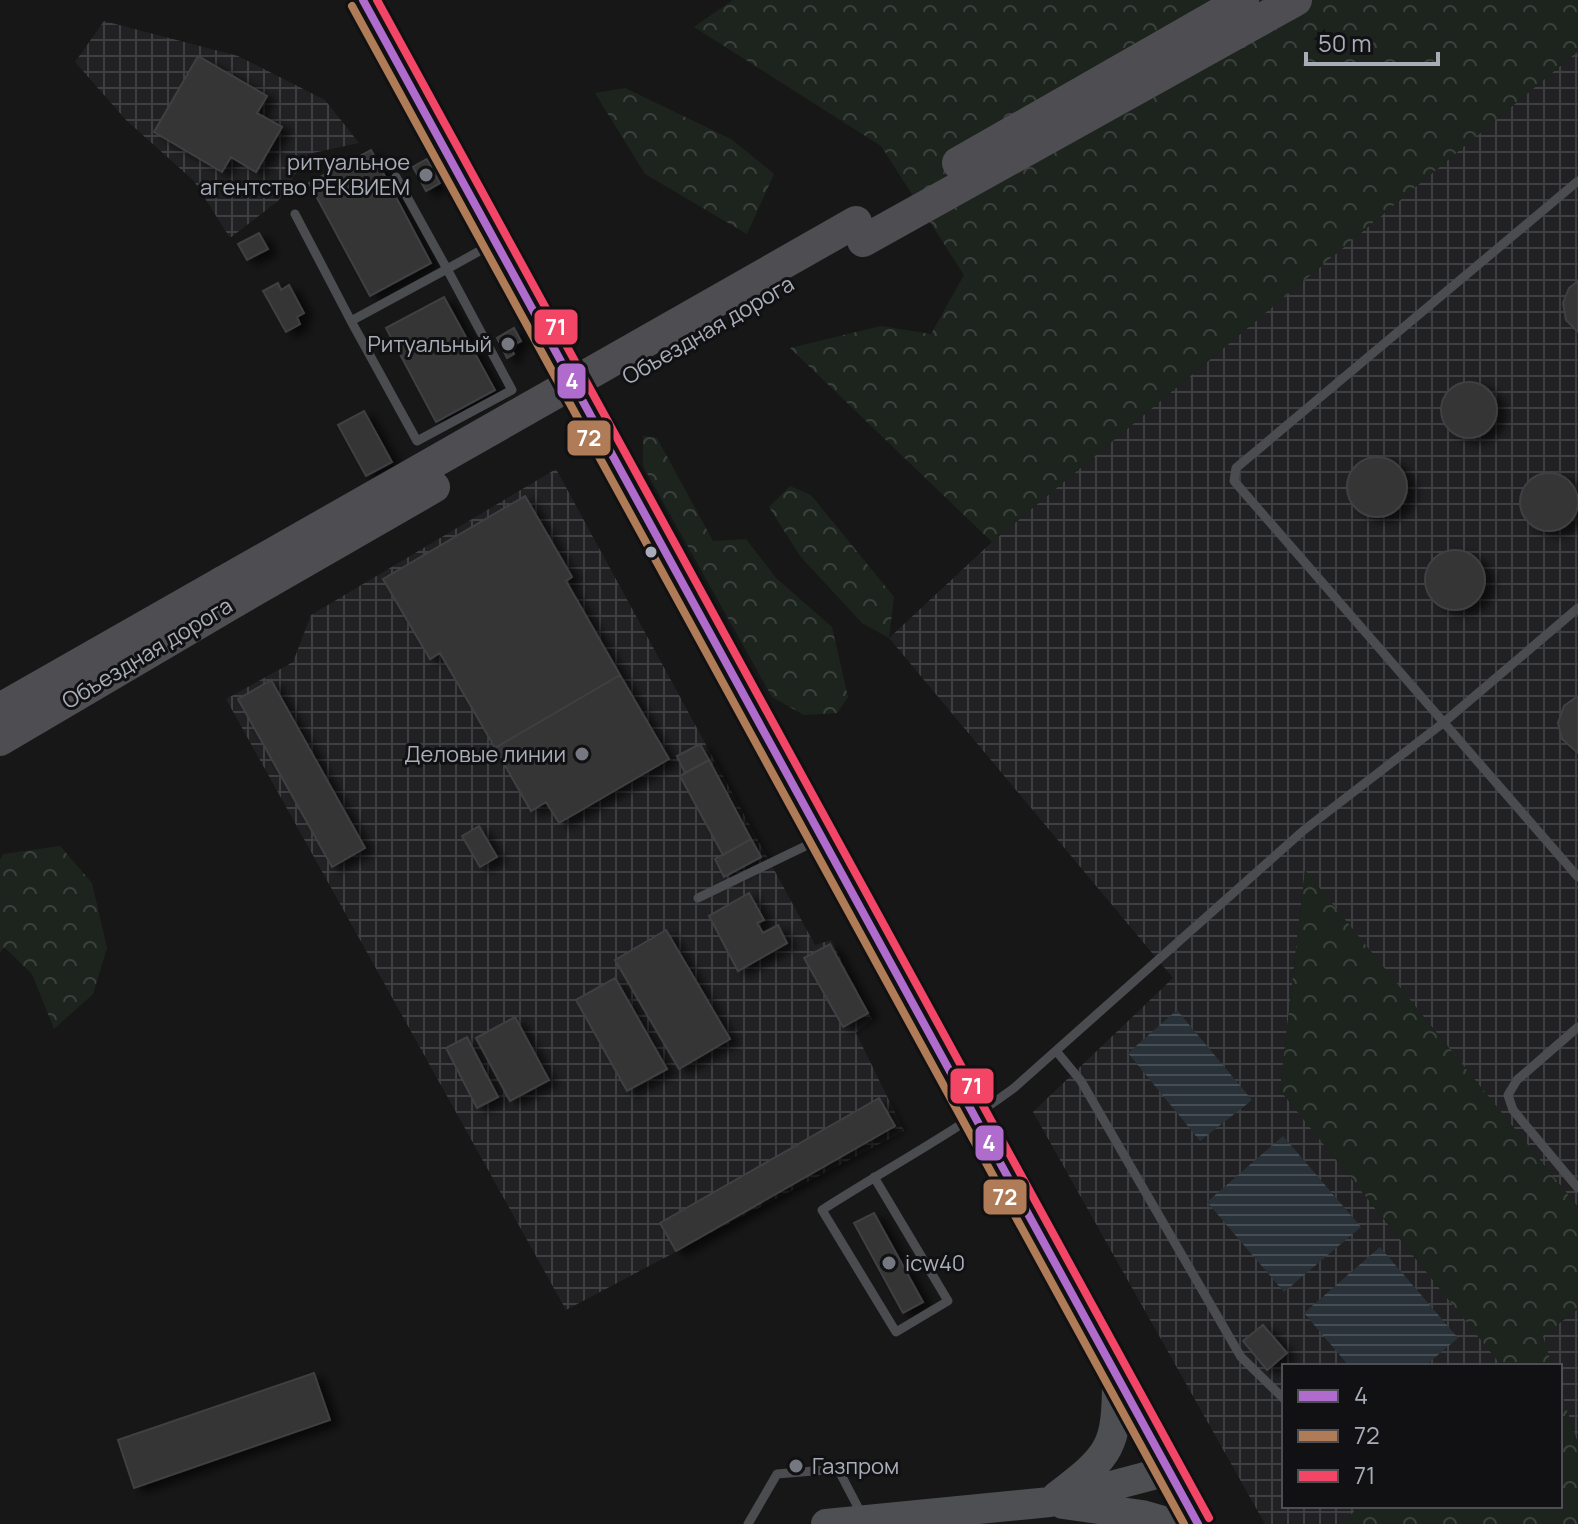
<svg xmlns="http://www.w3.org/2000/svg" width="1578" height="1524" viewBox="0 0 1578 1524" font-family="Manrope,sans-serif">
<defs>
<pattern id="industrial-grid" width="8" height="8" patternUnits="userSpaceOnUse" patternTransform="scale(2)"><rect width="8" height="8" fill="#212123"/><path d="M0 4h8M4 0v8" fill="none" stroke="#3e3f41"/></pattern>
<pattern id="forest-crowns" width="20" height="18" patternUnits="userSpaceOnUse" patternTransform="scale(2)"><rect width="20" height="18" fill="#1d241e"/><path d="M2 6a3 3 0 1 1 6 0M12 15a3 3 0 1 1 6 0" fill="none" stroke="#3b413d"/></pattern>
<pattern id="water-rules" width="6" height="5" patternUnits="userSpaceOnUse" patternTransform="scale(2)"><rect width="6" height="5" fill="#2a3239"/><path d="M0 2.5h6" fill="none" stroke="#464d54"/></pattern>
<filter id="shadow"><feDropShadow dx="9" dy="5" stdDeviation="4" flood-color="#0009"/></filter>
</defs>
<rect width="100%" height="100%" fill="#171717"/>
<path fill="url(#industrial-grid)" d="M104 21 238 56 325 100 359 143 308 154 278 201 230 238 194 181 126 120 75 62Z
M1578 51V1207L1305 871 1280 1090 1502 1366H1284V1506H1360L1342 1524H1265L1033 1112 1173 978 889 638 992 542Z
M556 469 815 945 831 940 872 1019 856 1033 904 1131 566 1310 226 699 293 662 311 615Z
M1578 1309V1444L1560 1389V1366H1552L1542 1336Z"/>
<path fill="url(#forest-crowns)" d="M733 0H1578V51L992 542 790 348 881 326 931 334 964 275 881 146 694 27Z
M625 88 731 139 774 174 747 234 645 174 595 93Z
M643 436 657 438 713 541 746 539 776 578 832 627 848 697 837 713 804 715 772 697 643 466Z
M790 486 811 495 894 597 889 638 862 623 800 556 769 507Z
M60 846 92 883 107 948 93 994 54 1029 32 974 4 947 0 953V860L3 854Z
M1305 870 1578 1207V1309L1543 1336 1552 1366H1502L1280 1090Z
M1560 1389 1578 1444V1524H1342L1360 1506H1560Z"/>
<path fill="url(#water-rules)" d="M1177 1010 1252 1100 1200 1141 1128 1053Z
M1283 1136 1361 1227 1284 1292 1207 1202Z
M1380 1247 1458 1338 1425 1366H1349L1304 1313Z"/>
<path fill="#353536" stroke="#3f4043" stroke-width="2" filter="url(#shadow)" d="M198 56 267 96 257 113 282 127 256 172 231 157 222 172 154 132Z
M371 150 431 263 370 296 309 183Z
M427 159 440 183 426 191 413 167Z
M259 233 268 249 247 260 238 244Z
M1578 281V332L1566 320 1563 303 1569 288Z
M278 283 281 290 289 285 304 313 297 317 300 324 286 332 263 291Z
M444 297 495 390 436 422 386 328Z
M514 328 521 341 510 347 514 354 507 358 497 338Z
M1441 410a28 28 0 1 1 56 0a28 28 0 1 1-56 0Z
M364 411 392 462 366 476 338 425Z
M1347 487a30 30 0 1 1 60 0a30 30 0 1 1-60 0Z
M1520 502a29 29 0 1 1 58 0a29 29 0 1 1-58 0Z
M525 496 572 577 566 581 620 675 495 748 440 653 430 659 383 579Z
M1425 580a30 30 0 1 1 60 0a30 30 0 1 1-60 0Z
M620 675 669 759 559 823 546 802 531 811 495 748Z
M271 680 365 848 332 867 238 699Z
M1578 696V753L1562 739 1558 723 1564 706Z
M700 744 709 760 685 773 677 756Z
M709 760 751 839 723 855 680 776Z
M479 826 497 857 480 867 462 836Z
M751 839 761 857 724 877 715 859Z
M749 893 764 920 757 923 763 933 778 925 787 943 738 971 709 916Z
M666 930 730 1039 679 1069 615 960Z
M830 944 868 1013 843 1027 804 958Z
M615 978 667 1069 627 1091 576 1000Z
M515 1017 549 1080 510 1101 476 1038Z
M467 1037 498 1097 477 1108 446 1048Z
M879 1098 895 1126 676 1251 660 1223Z
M874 1213 923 1302 903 1313 854 1223Z
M1263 1325 1287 1353 1267 1370 1243 1341Z
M314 1373 330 1420 134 1488 118 1440Z"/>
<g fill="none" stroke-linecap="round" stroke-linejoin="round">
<path stroke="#4b4c50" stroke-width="9" d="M396 177 447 269 494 243
M1578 181 1236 468 1234 481 1578 877
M295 214 351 321
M447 269 512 390 417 441 351 321Z
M698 898 820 839
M1578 1027 1517 1080 1508 1095 1513 1110 1578 1188
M1057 1052 1081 1081 1241 1357 1284 1399
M874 1177 948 1301 896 1332 822 1210C886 1169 953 1133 1014 1088L1304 830 1443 723 1578 608
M748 1524 777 1474 838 1469 862 1515"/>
<path stroke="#4a4a4e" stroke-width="26" d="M363 0 1168 1471"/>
<path stroke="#4d4f52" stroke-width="30" d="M1057 1496C1111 1455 1117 1447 1117 1379
M1063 1504 1142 1515 1173 1524
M826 1524 1050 1502 1168 1471 1198 1524"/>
<path stroke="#4e4e52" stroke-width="32" d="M958 163 1243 0
M863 241 1296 0
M0 709 223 582
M0 740 236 601"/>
<path stroke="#4e4e52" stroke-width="32" d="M223 582 856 222
M236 601 434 487"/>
<g stroke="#111113" stroke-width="14">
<path id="bus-1" d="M363 0 1198 1524"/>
</g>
<g stroke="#111113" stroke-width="14">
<path id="bus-2" d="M352 6 1184 1524"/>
</g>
<g stroke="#111113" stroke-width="14">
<path id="bus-3" d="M377 0 1209 1518"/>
</g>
<use href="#bus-1" stroke="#b06ccc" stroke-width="8"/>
<use href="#bus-2" stroke="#b07c57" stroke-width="8"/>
<use href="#bus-3" stroke="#f34667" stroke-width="8"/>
</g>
<g fill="#757880" stroke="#111113" stroke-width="3">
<circle cx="426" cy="175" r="8"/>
<circle cx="508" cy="344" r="8"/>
<circle cx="582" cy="754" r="8"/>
<circle cx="889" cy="1263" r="8"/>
<circle cx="796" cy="1466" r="8"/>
</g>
<circle fill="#a8adb8" stroke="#111113" stroke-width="3" cx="651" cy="552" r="7"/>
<g text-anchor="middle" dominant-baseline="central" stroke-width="6" stroke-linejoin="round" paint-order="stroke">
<g font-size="22" fill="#a8adb8" stroke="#111113" text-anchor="end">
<text x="410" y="162">ритуальное<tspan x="410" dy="25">агентство РЕКВИЕМ</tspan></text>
<text x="492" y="344">Ритуальный</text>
<text x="566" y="754">Деловые линии</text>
<text x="905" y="1263" text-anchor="start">icw40</text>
<text x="812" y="1466" text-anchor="start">Газпром</text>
</g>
<g font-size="22" fill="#a8adb8" stroke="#111113">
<text transform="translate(708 330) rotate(-30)">Объездная дорога</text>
<text transform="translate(147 653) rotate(-31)">Объездная дорога</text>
</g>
</g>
<g stroke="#111113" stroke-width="3">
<rect x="533" y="308" width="46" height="38" rx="8" fill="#f34667"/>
<rect x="556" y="362" width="31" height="38" rx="8" fill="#b06ccc"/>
<rect x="566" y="419" width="46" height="38" rx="8" fill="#b07c57"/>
<rect x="949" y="1067" width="46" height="38" rx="8" fill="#f34667"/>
<rect x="974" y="1124" width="31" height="38" rx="8" fill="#b06ccc"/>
<rect x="982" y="1178" width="46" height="38" rx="8" fill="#b07c57"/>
</g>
<g font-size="22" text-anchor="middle" font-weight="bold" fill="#fff">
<text x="556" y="335">71</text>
<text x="572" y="389">4</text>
<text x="589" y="446">72</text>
<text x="972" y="1094">71</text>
<text x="989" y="1151">4</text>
<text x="1005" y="1205">72</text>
</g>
<rect x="1282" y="1364" width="280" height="144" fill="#111113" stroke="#4d4f55" stroke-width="2"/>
<rect x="1298" y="1390" width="40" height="12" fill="#b06ccc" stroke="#4d4f55" stroke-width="2"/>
<text x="1354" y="1404" font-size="24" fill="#a8adb8">4</text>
<rect x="1298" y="1430" width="40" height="12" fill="#b07c57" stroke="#4d4f55" stroke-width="2"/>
<text x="1354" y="1444" font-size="24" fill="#a8adb8">72</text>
<rect x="1298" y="1470" width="40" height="12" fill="#f34667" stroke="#4d4f55" stroke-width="2"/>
<text x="1354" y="1484" font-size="24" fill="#a8adb8">71</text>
<path d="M1306 52v12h132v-12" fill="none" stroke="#a8adb8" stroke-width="4"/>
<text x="1318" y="52" font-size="24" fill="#a8adb8" stroke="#111113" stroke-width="6" paint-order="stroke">50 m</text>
</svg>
